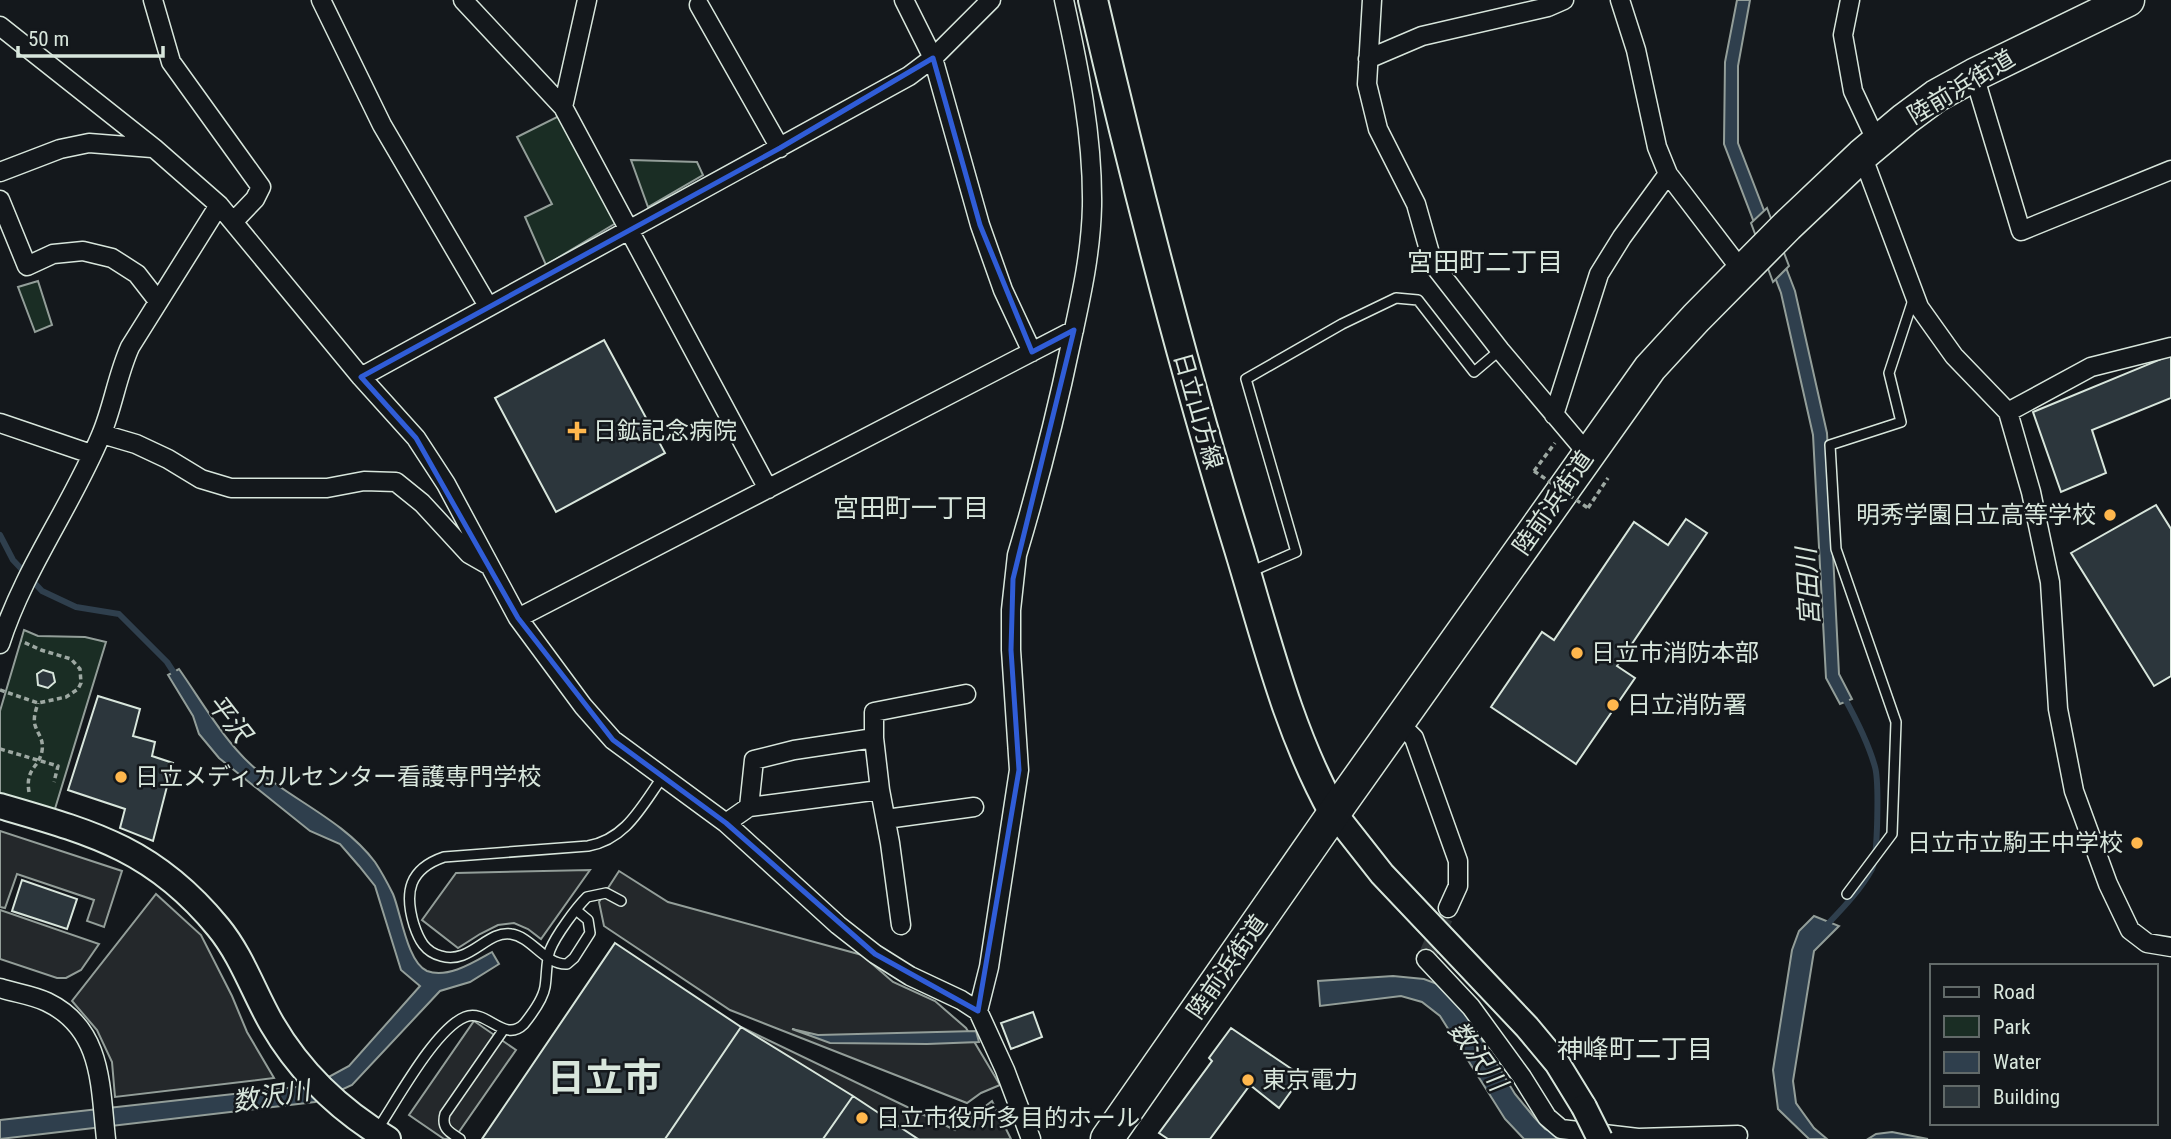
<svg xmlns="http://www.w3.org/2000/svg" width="2171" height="1139" viewBox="0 0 2171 1139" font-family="'Roboto Condensed','Noto Sans JP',sans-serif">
<rect width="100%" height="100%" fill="#14181c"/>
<path fill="#1a2d24" stroke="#939e99" stroke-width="2" d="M559 116 616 223 546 265 525 217 552 204 517 137Z
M631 160 697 162 703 175 648 207Z
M38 281 52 325 35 332 18 287Z
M24 630 38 636 85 637 106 642 54 812 0 793V711Z"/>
<path fill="#24282b" stroke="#939e99" stroke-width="2" d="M0 831 122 871 104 927 87 921 94 900 17 874 5 908 0 907Z
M590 870 541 939 528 929 514 923 498 925 480 934 458 948 422 920 456 873Z
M619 871 668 902 862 955 893 982 935 1001 966 1028 1000 1085 981 1093 967 1103 730 1010 604 926 599 902Z
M156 894 201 935 232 996 247 1032 274 1078 115 1097 112 1062 97 1030 72 1001Z
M0 910 99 944 81 970 66 978H57L0 959Z
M474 1021 516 1050 454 1139H444L409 1115Z
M741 1027 955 1130 992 1101 1011 1139H665Z"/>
<path fill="#2f3f4d" stroke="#939e99" stroke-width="2" d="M1737 0H1750L1738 66V143L1795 291 1827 433 1839 674 1852 699 1840 704 1826 678 1813 435 1781 293 1724 144 1725 62Z
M179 669C203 703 225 743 257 770 295 801 345 822 375 862 381 871 388 884 393 894 401 913 407 962 427 971 448 979 474 962 492 952L499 964 470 982 440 991 352 1085 315 1102 0 1139V1120L314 1085 349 1066 420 986 401 970 375 886 359 866 340 844 310 831 219 758 199 734 193 716 168 675Z
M1814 916 1839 926 1814 951 1793 1081 1796 1103 1814 1128 1827 1139H1809L1778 1109 1773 1070 1792 950 1799 931Z
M1393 976 1424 979 1440 985 1464 1010 1515 1094 1534 1117 1545 1129 1568 1139H1524L1505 1119 1440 1016 1422 1002 1401 996 1320 1006 1318 981Z
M792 1029 818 1035 976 1031 979 1042 927 1044 830 1043Z
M1892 1132 1928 1139H1868L1876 1134Z"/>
<path fill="#14181c" stroke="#939e99" stroke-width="2" d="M1767 208 1789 266 1773 282 1751 223Z"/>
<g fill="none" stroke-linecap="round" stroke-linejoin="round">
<path stroke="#2f3f4d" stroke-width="6" d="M0 535 13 560 42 591 76 607 119 614 167 662 178 679
M1824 928C1841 910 1860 891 1872 869 1878 856 1879 781 1875 767 1869 745 1855 717 1844 697"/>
</g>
<path fill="#2c363c" stroke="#d8e6dc" stroke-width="2" d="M604 340 665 453 556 512 495 398Z
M2171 355V398L2092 430 2106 473 2061 492 2033 412Z
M2156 505 2171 529V676L2154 686 2071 553Z
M1686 519 1707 533 1617 666 1635 678 1576 764 1491 707 1542 632 1554 640 1634 522 1668 545Z
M43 670 53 673 55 682 48 688 38 685 37 674Z
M98 696 140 709 133 736 155 742 152 756 173 763 153 841 120 828 125 809 68 790Z
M22 880 77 899 67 929 12 911Z
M615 943 741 1027 665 1139H482Z
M1033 1012 1042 1037 1011 1049 1001 1023Z
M741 1027 853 1096 918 1139H665Z
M1231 1028 1302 1076 1279 1108 1250 1085 1210 1139H1168L1159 1133 1212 1061 1209 1058Z
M853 1096 918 1139H823Z"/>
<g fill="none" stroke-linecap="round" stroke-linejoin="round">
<path stroke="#313739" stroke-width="18" stroke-dasharray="18 9" stroke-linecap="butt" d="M1426 959 1448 908"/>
<g stroke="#d8e6dc" stroke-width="12">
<path id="lane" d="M1250 572 1296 552 1246 379 1342 324 1396 298 1418 300 1474 372 1500 350
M1847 894 1892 834 1896 722 1836 549 1830 445 1901 422 1889 373 1913 300
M576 910 588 920 590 933 574 958 567 964C545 965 532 937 511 934 487 930 470 965 441 956 425 952 419 940 414 925 404 892 409 869 444 857L588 846C627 839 642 805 664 775
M377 1130C396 1102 435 1029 465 1017 487 1008 504 1044 524 1024 532 1014 543 999 545 987 547 975 546 961 550 950 556 935 576 908 587 897L606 893 621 901
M460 1139C449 1132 441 1128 445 1114L504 1029"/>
</g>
<g stroke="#d8e6dc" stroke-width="21">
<path id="street" d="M153 0 171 62 261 187 255 199 233 222
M321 0 382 125 488 306
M463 0 563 107 768 489
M904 0 933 58 980 225 1003 290 1032 352
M1372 0 1367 84 1378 129 1416 204 1433 264 1500 350 1587 453
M1620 0 1636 50 1657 147 1668 174 1742 271
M1850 0 1843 35 1853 91 1877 142
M699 5 780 148
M0 26 154 148 219 205 361 377 416 438 446 484 518 618 583 706 613 740 726 823 838 925 875 954 910 976 961 1000 978 1011 1005 1070 1031 1139
M1368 59 1422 36 1548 7 1564 0
M1974 75 2021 231 2171 170
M563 107 587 0
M1862 155 1919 307 1954 356 2008 412 2031 492 2050 582 2058 709 2074 791 2108 884 2130 930 2147 943 2171 947
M0 172 60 149 89 143 152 148
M0 200 27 266 53 254 83 251 112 258 137 274 158 301
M361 377 909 76 933 58 991 0
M2008 412 2091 367 2171 347
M1554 415 1599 274 1622 237 1668 174
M0 423 91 454
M102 434 136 444 168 459 201 479 231 488H327L364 481 396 482 422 503 469 554 490 566
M518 618 1074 330
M0 644C24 569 71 507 101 435 113 407 117 376 130 347L219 205
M1399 723 1414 738 1458 861V886L1448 908
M874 738V712L966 694
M749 807 754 760 794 750 874 738 880 790
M886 819 974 807
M726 823 749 807 880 790 890 843 901 925
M1426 959 1471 1007 1522 1077 1547 1117 1561 1129 1638 1138 1738 1135
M0 988C15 993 33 995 47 1002 103 1029 100 1086 106 1139
M978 1011 989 967 1019 770 1011 650V610L1017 555C1038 485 1056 415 1071 343 1081 297 1091 253 1092 206 1093 136 1079 68 1064 0"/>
</g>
<g stroke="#d8e6dc" stroke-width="28">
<path id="secondary" d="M0 806C93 833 154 849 218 927 242 956 254 993 272 1024 300 1072 341 1111 388 1139
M1334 813 1382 874 1527 1027 1557 1063 1584 1107"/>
</g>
<g stroke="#d8e6dc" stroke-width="32">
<path id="primary" d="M1093 0C1136 185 1183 368 1239 549 1266 638 1288 731 1334 813"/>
</g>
<g stroke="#d8e6dc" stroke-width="35">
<path id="highway" d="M1107 1139 1334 813 1650 368 1696 318 1787 226 1862 155 1905 119 1936 96 1974 75 2128 0"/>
</g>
<path stroke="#9da8a2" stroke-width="3.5" stroke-dasharray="5 3.5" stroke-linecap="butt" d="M1534 471 1555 443
M1588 508 1608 478
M0 690 38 703 66 697 78 689 81 683 80 669 71 659 41 650 21 641
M0 749 58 766 54 782
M29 792C25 768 39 768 42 751 44 739 38 735 35 725 33 717 36 710 38 703"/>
<use href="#lane" stroke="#14181c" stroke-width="9"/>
<use href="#street" stroke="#14181c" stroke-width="18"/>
<use href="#secondary" stroke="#14181c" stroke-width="24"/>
<use href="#primary" stroke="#14181c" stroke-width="28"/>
<use href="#highway" stroke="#14181c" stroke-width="32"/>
<g stroke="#d8e6dc" stroke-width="28" stroke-linecap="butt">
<path id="secondary-bridge" d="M1584 1107 1600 1139"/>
</g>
<path stroke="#9da8a2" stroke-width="3.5" stroke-dasharray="5 3.5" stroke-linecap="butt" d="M1534 471 1588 508"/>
<use href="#secondary-bridge" stroke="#14181c" stroke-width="24"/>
</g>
<path fill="none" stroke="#305dd8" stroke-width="5" stroke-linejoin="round" d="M933 58 980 225 1032 352 1074 330 1013 579 1011 650 1019 770 978 1011 875 954 726 823 613 740 518 618 416 438 361 377 780 148Z"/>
<g fill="#ffb74d" stroke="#14181c" stroke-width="2.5">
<path d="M573.5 420.5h7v7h7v7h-7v7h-7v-7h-7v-7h7z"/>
<circle cx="2110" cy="515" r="7"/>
<circle cx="1577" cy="653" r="7"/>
<circle cx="1613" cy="705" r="7"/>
<circle cx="121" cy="777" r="7"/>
<circle cx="2137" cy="843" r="7"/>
<circle cx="1248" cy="1080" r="7"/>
<circle cx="862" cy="1118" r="7"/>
</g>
<g text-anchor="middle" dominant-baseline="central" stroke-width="5" stroke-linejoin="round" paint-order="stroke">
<g font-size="24" fill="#d8e6dc" stroke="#14181c">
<text transform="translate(1961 87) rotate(-31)">陸前浜街道</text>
<text transform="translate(1198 411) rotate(74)">日立山方線</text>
<text transform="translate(1553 503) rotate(-55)">陸前浜街道</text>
<text transform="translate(1227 967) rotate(-55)">陸前浜街道</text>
</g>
<g font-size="24" fill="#d8e6dc" stroke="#14181c" text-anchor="start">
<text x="593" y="431">日鉱記念病院</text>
<text x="2096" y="515" text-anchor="end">明秀学園日立高等学校</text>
<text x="1591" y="653">日立市消防本部</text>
<text x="1627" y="705">日立消防署</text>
<text x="135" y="777">日立メディカルセンター看護専門学校</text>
<text x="2123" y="843" text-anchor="end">日立市立駒王中学校</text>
<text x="1262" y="1080">東京電力</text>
<text x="876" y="1118">日立市役所多目的ホール</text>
</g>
<g font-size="26" fill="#d8e6dc" stroke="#14181c">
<text x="1485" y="262">宮田町二丁目</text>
<text x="911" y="508">宮田町一丁目</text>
<text x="1635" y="1049">神峰町二丁目</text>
</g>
<g font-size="26" font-style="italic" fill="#d8e6dc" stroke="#14181c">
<text transform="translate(1808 587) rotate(-93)">宮田川</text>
<text transform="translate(229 718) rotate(52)">平沢</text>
<text transform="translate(1478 1056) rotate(54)">数沢川</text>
<text transform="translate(271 1096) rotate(-9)">数沢川</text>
</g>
<g font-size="38" font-weight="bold" fill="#d8e6dc" stroke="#14181c">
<text x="604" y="1078">日立市</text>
</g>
</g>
<rect x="1930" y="964" width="228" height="161" fill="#14181c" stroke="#626a69" stroke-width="2"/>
<rect x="1944" y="987" width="35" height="10" fill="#14181c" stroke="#626a69" stroke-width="2"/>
<text x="1993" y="999" font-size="21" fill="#d8e6dc">Road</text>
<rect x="1944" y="1016" width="35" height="21" fill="#1a2d24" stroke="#626a69" stroke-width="2"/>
<text x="1993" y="1034" font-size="21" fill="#d8e6dc">Park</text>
<rect x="1944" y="1052" width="35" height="21" fill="#2f3f4d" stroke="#626a69" stroke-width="2"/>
<text x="1993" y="1069" font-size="21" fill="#d8e6dc">Water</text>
<rect x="1944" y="1086" width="35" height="21" fill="#2c363c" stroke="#626a69" stroke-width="2"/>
<text x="1993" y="1104" font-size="21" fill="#d8e6dc">Building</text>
<path d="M18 46v10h145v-10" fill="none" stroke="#d8e6dc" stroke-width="3.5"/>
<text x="28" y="46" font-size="21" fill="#d8e6dc" stroke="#14181c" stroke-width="5" paint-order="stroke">50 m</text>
</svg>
